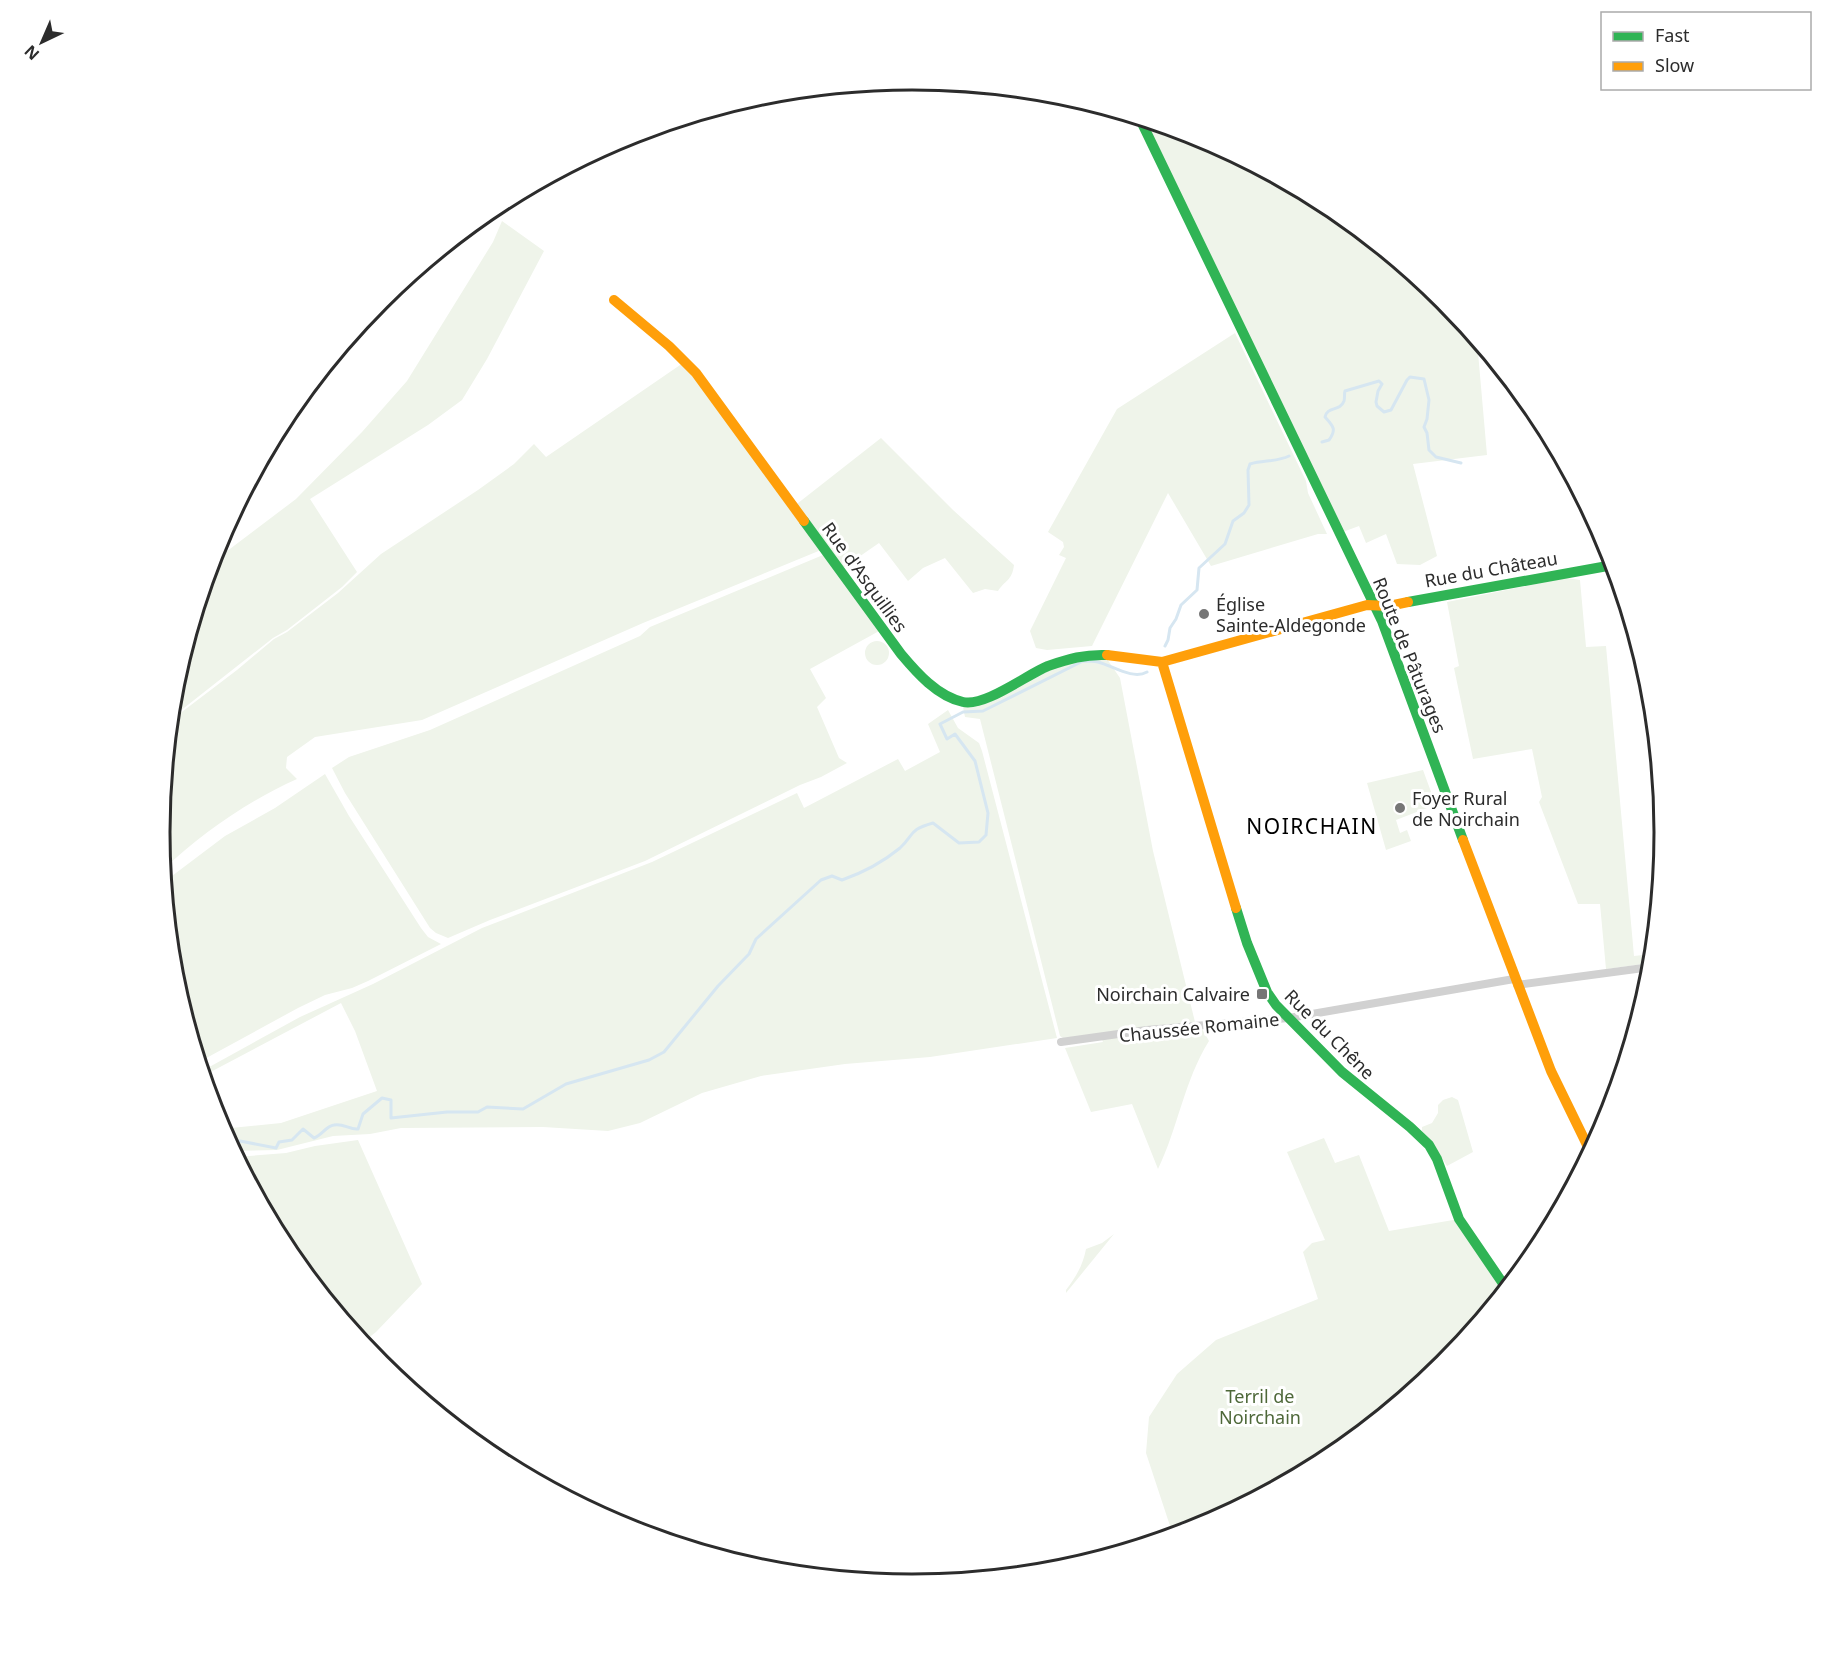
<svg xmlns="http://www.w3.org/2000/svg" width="1823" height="1664" viewBox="0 0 1823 1664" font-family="'Noto Sans',sans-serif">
<rect width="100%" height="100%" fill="#fff"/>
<path fill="#eff4ea" d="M1140 119 1200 137 1330 207 1444 300 1477 341 1487 455 1413 464 1437 556 1420 565 1397 564 1386 534 1366 543 1359 526 1340 533Z
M502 221 544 251 487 359 462 400 428 425 310 499 357 572 342 587 287 630 273 638 170 719 174 685 210 564 296 499 362 432 407 381 493 242Z
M1235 333 1306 481 1308 493 1327 534H1318L1211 566 1168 493 1092 646 1047 650 1036 648 1030 631 1066 558 1059 555 1064 547 1063 542 1048 532 1117 409Z
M683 363 821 550 643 623 422 720 315 737 287 757 286 768 297 779C248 801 202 833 163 870L159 832 170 721 237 670 274 639 287 632 338 593 381 554 478 490 514 464 534 444 546 457Z
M881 438 953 510 1014 565C1012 581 1005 580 998 591L985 589 973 593 945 558 923 568 908 581 879 543 840 570 793 507Z
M823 555 881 630 810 669 826 698 817 707 839 758 847 763 821 777 800 785 645 861 490 920 448 938 436 933 430 928 345 793 332 768 349 757 430 730 640 636 650 627Z
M1566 578 1580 580 1586 647 1606 646 1634 956 1652 954 1651 963 1606 969 1600 904H1578L1539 802 1542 797 1532 749 1473 759 1454 668 1459 666 1447 602Z
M865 653a12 12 0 1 1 24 0a12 12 0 1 1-24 0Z
M1105 656 1120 678 1153 851 1195 1022 1063 1038 1060 1036 980 719 965 717 963 707 1066 662Z
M948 710 958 728 979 743 982 751 1057 1038 930 1057 845 1064 761 1076 702 1093 640 1123 608 1131 543 1127 401 1128 370 1134 333 1136 277 1150 233 1151 221 1129 281 1123 377 1091 355 1031 341 1003 203 1076 202 1071 300 1017 373 984 482 928 652 862 797 793 804 808 898 759 905 771 940 752 928 724Z
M1423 770 1434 800 1426 803 1427 808 1396 820 1400 833 1407 830 1411 841 1386 850 1367 783Z
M325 774 349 816 421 928 428 937 441 944 368 981 352 988 325 995 298 1008 199 1062 173 978 164 882 225 836 275 808Z
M1200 1025 1209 1041C1184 1081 1178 1128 1158 1169L1132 1104 1091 1112 1065 1048 1103 1042 1101 1037Z
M1452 1097 1458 1100 1473 1152 1447 1166 1433 1144 1422 1131V1127L1432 1123 1438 1113V1105L1443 1100Z
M1324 1138 1335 1163 1359 1155 1389 1231 1459 1219 1506 1288 1443 1364 1329 1458 1199 1527 1173 1535 1146 1453 1149 1417 1177 1374 1216 1340 1318 1299 1303 1252 1312 1243 1325 1240 1287 1152Z
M358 1140 422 1284 376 1332 362 1343 345 1322 334 1300 328 1301 286 1250 236 1157 286 1153 315 1146Z
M1114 1234 1066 1293V1290C1076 1277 1083 1265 1086 1249L1102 1243Z"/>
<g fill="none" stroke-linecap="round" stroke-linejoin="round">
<path stroke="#d6e6f1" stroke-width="3" d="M1322 442 1329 440C1337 429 1333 426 1325 417 1327 406 1340 412 1344 401 1345 398 1344 394 1345 391L1379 381 1382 384 1378 391 1376 402 1377 406 1384 412 1391 410 1407 380 1410 377 1424 379 1429 400 1427 419 1424 427 1427 433 1429 450 1436 457 1461 463
M1165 646 1168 640 1170 628 1176 619 1181 605 1197 590 1199 568 1225 544 1233 521 1244 513 1249 505 1248 470 1250 464C1263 460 1277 462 1289 456
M230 1146 233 1142 240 1141 276 1148 279 1142 292 1140 303 1129 314 1138C322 1135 326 1126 334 1125 343 1123 350 1130 358 1129L363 1114 382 1098 391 1100V1118L447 1112H478L487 1107 523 1109 566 1084 649 1060 664 1052 718 986 749 954 756 939 821 880 832 876 842 880C862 873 883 862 900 848 915 834 908 830 933 823L959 843 979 842 986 835 988 813 975 761 955 734 947 739 940 724 963 712 983 711 1083 661C1088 661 1093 661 1098 662 1113 666 1133 680 1147 672"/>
<path stroke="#d1d1d1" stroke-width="8" d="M1517 985 1651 967
M1061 1042 1147 1030 1289 1018 1514 979"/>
<path stroke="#30b455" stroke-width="10" d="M1140 119 1382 621 1463 840
M804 521 901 654C917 673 937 696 963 702 985 707 1026 675 1048 666 1068 659 1085 654 1107 655
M1408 602 1613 565
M1236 908 1247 943 1267 992 1276 1005 1342 1072 1410 1127 1429 1145 1437 1159 1459 1219 1506 1288"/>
<path stroke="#ff9f0a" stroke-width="10" d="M614 300 669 346 696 373 804 521
M1107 655 1162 662 1367 605 1389 606 1408 602
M1162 662 1236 908
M1463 840 1551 1071 1590 1151"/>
</g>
<g fill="#767676" stroke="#fff" stroke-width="2">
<circle cx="1204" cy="614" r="6"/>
<circle cx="1400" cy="808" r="6"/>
<rect x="1256" y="988" width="12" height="12" rx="3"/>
</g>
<g text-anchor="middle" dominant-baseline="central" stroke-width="6" stroke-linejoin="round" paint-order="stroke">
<g font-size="18" fill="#2c2c2c" stroke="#fff">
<text transform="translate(1491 569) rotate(-10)">Rue du Château</text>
<text transform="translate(865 577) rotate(54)">Rue d'Asquillies</text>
<text transform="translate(1410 655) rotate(68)">Route de Pâturages</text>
<text transform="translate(1199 1027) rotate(-6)">Chaussée Romaine</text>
<text transform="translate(1330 1034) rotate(45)">Rue du Chêne</text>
</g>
<g font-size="18" fill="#2c2c2c" stroke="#fff" text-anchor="start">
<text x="1216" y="604">Église<tspan x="1216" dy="21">Sainte-Aldegonde</tspan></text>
<text x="1412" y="798">Foyer Rural<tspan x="1412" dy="21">de Noirchain</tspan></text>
<text x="1250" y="994" text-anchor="end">Noirchain Calvaire</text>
</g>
<g font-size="18" fill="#4e6839" stroke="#fff">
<text x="1260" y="1396">Terril de<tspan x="1260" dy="21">Noirchain</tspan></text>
</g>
<g font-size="21" letter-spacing="1.5" fill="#000" stroke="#fff">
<text x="1312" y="826">NOIRCHAIN</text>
</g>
</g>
<path d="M0 0H1823V1664H0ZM170 832a742 742 0 1 1 1484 0a742 742 0 1 1-1484 0Z" fill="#fff" fill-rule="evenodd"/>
<path fill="none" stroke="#2c2c2c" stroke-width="3" d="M170 832a742 742 0 1 1 1484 0a742 742 0 1 1-1484 0Z"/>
<rect x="1601" y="12" width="210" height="78" fill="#ffffff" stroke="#ababab" stroke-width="1.5"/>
<rect x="1613" y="32" width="30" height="9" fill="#30b455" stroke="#ababab" stroke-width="1.5"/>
<text x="1655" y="42" font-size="18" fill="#2c2c2c">Fast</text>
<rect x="1613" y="62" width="30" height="9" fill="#ff9f0a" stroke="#ababab" stroke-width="1.5"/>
<text x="1655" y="72" font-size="18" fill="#2c2c2c">Slow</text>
<g transform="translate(42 42) rotate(224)" stroke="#ffffff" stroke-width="4.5" paint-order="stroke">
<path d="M0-4.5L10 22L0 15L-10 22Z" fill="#2c2c2c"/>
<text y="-9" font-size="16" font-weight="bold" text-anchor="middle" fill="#2c2c2c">N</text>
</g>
</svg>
